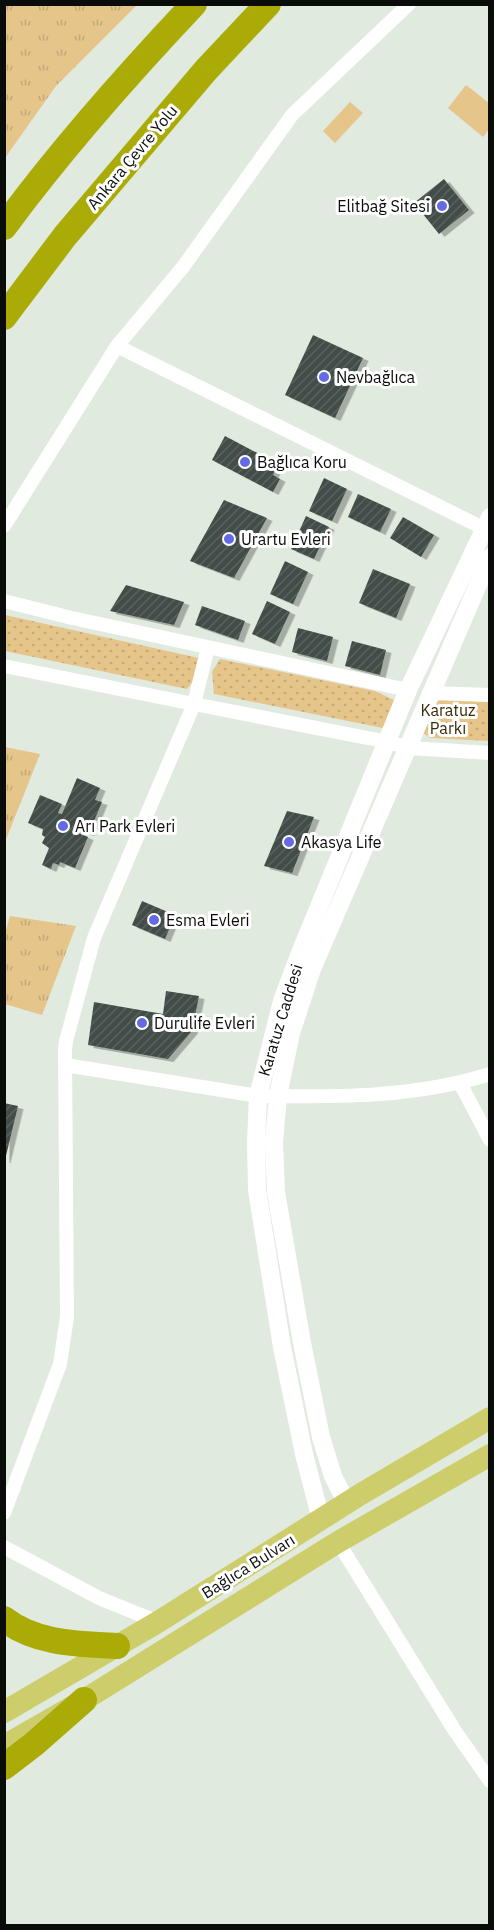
<svg xmlns="http://www.w3.org/2000/svg" width="494" height="1930" viewBox="0 0 494 1930" font-family="'IBM Plex Sans',sans-serif">
<defs>
<pattern id="grass-tufts" width="24" height="20" patternUnits="userSpaceOnUse" patternTransform="scale(1.5)"><rect width="24" height="20" fill="#e6c58b"/><path d="M3 7l-1-3M5 7V3M7 7l1-3M15 17l-1-3M17 17v-4M19 17l1-3" fill="none" stroke="#c4a876"/></pattern>
<pattern id="park-dots" width="8" height="8" patternUnits="userSpaceOnUse" patternTransform="scale(1.5)"><rect width="8" height="8" fill="#e6c58b"/><path d="M2 2h.1M6 6h.1" fill="none" stroke="#c4a876" stroke-width="1.8" stroke-linecap="round"/></pattern>
<pattern id="building-hatch" width="6" height="6" patternUnits="userSpaceOnUse" patternTransform="scale(1.5)"><rect width="6" height="6" fill="#424e48"/><path d="M-1 1l2-2M0 6l6-6M5 7l2-2" fill="none" stroke="#59635e"/></pattern>
<filter id="shadow"><feDropShadow dx="5.5" dy="3" stdDeviation="0" flood-color="#0004"/></filter>
</defs>
<rect width="100%" height="100%" fill="#e1eade"/>
<path fill="url(#grass-tufts)" d="M5 4 137 5 56 86 5 158Z
M5 747 40 754 5 842 4 747Z
M10 916 76 926 42 1015 5 1004V933Z"/>
<path fill="url(#park-dots)" d="M5 615 199 658 196 677 187 689 5 651Z
M220 659 375 691 394 700 383 728 214 694 212 672Z
M443 699 489 702V741L431 738 421 732 432 703Z"/>
<path fill="#e6c58b" d="M466 85 489 103V129L483 137 448 108Z
M350 102 363 113 335 143 323 131Z"/>
<path fill="url(#building-hatch)" filter="url(#shadow)" d="M444 179 469 210 439 234 414 203Z
M313 335 363 358 335 418 285 395Z
M225 436 278 464 273 475 280 479 273 492 212 460Z
M324 478 347 489 332 521 309 511Z
M358 494 391 509 380 532 348 517Z
M224 500 267 518 234 578 190 561Z
M306 516 329 527 314 559 291 549Z
M403 517 434 535 421 557 390 538Z
M285 561 308 572 293 604 270 594Z
M373 569 410 584 396 618 359 603Z
M126 585 184 602 174 625 110 611Z
M267 601 290 612 275 644 252 634Z
M202 606 245 621 238 640 195 625Z
M298 628 333 637 327 661 292 652Z
M352 641 386 650 380 675 345 666Z
M77 778 100 788 95 800 102 802 89 833 77 829 76 832 88 837 75 868 60 862 59 865 53 863 51 869 42 865 49 848 42 843 45 837 42 835 43 829 28 823 40 795 62 804 58 813 62 814Z
M287 811 314 817 292 873 264 866Z
M142 901 175 915 165 939 132 925Z
M166 991 199 996 192 1031 168 1059 88 1045 94 1002 163 1014Z
M4 1103 18 1106 5 1160H4Z"/>
<g fill="none" stroke-linecap="round" stroke-linejoin="round">
<path stroke="#fff" stroke-width="14" d="M117 346 483 528
M4 526 117 346 183 267 292 115 409 4
M4 601 72 618 408 690
M4 666 194 704 208 647
M431 693 490 695
M65 1065 258 1096C336 1097 414 1098 490 1074
M460 1083 490 1140
M4 1513 60 1364 67 1317 65 1051 66 1041 94 938 194 704 388 742 409 748 490 753
M338 1542 455 1731 490 1781
M4 1547 99 1598 158 1622"/>
<path stroke="#fff" stroke-width="18" d="M347 1504 333 1476 321 1437 302 1343 276 1192 274 1141 278 1096 291 1033 312 969 490 557
M321 1520 304 1454 282 1347 257 1190 256 1142 258 1096 282 1001 300 953 408 690 490 517"/>
<path stroke="#cdcd6b" stroke-width="22" d="M4 1712 158 1622 361 1494 490 1418
M4 1746 84 1700 338 1542 490 1455"/>
<path stroke="#abab08" stroke-width="26" d="M4 227C62 148 127 75 194 4
M4 317 65 236 206 70 268 4
M4 1619C36 1644 79 1644 117 1646
M4 1767 34 1744 84 1700"/>
</g>
<g fill="#636ae3" stroke="#fff" stroke-width="2">
<circle cx="442" cy="206" r="6"/>
<circle cx="324" cy="377" r="6"/>
<circle cx="245" cy="462" r="6"/>
<circle cx="229" cy="539" r="6"/>
<circle cx="63" cy="826" r="6"/>
<circle cx="289" cy="842" r="6"/>
<circle cx="154" cy="920" r="6"/>
<circle cx="142" cy="1023" r="6"/>
</g>
<g text-anchor="middle" dominant-baseline="central" stroke-width="6" stroke-linejoin="round" paint-order="stroke">
<g font-size="16" fill="#090c08" stroke="#fff">
<text transform="translate(132 157) rotate(-50)">Ankara Çevre Yolu</text>
<text transform="translate(280 1020) rotate(-73)">Karatuz Caddesi</text>
<text transform="translate(248 1566) rotate(-32)">Bağlıca Bulvarı</text>
</g>
<g font-size="16" fill="#090c08" stroke="#fff" text-anchor="start">
<text x="430" y="206" text-anchor="end">Elitbağ Sitesi</text>
<text x="336" y="377">Nevbağlıca</text>
<text x="257" y="462">Bağlıca Koru</text>
<text x="241" y="539">Urartu Evleri</text>
<text x="75" y="826">Arı Park Evleri</text>
<text x="301" y="842">Akasya Life</text>
<text x="166" y="920">Esma Evleri</text>
<text x="154" y="1023">Durulife Evleri</text>
</g>
<g font-size="16" fill="#3a2a09" stroke="#fff">
<text x="448" y="710">Karatuz<tspan x="448" dy="18">Parkı</tspan></text>
</g>
</g>
<rect width="494" height="1930" fill="none" stroke="#090c08" stroke-width="12"/>
</svg>
